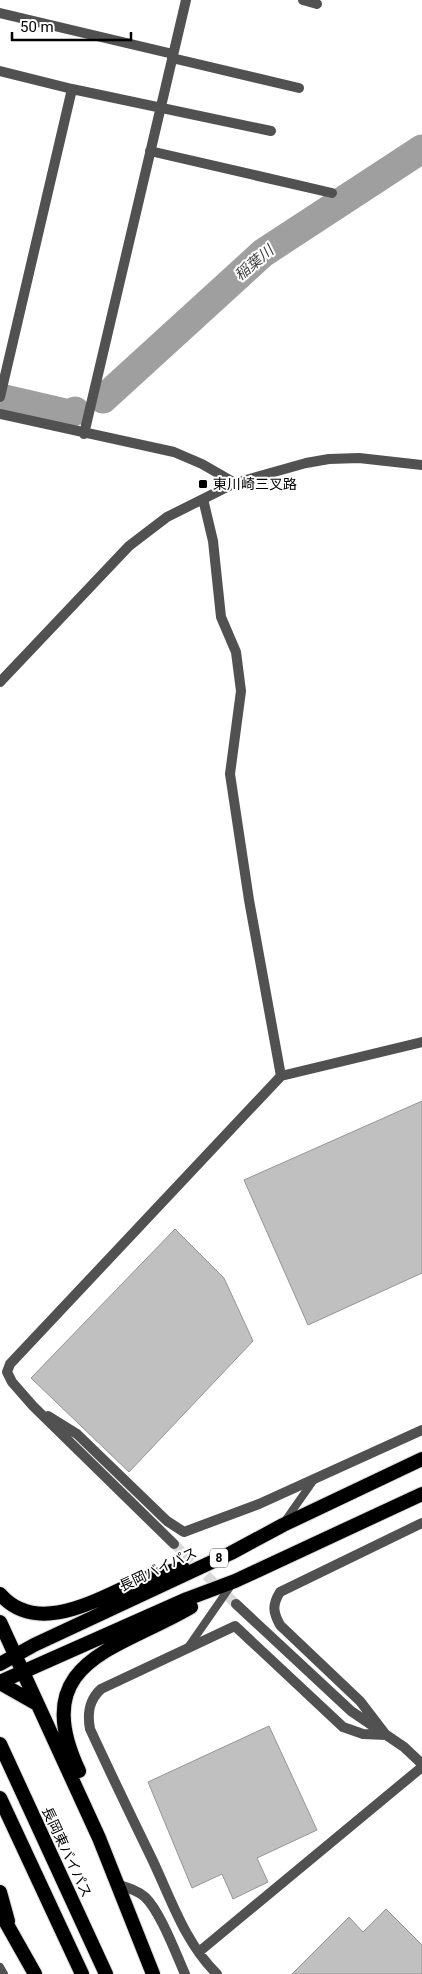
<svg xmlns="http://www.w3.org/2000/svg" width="422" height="1974" viewBox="0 0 422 1974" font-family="Roboto,'Noto Sans JP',sans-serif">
<rect width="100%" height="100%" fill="#fff"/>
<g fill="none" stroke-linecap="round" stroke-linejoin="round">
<path stroke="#9f9f9f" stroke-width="29" d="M0 398 69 414 75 411
M103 399 263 253 422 149"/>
</g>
<path fill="#c0c0c0" stroke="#959595" d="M422 1101V1273L308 1325 244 1180Z
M175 1229 224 1278 253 1341 129 1472 31 1378Z
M269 1726 317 1830 257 1858 268 1882 233 1899 222 1874 192 1888 148 1782Z
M386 1909 422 1945V1974H292L349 1917 363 1932Z"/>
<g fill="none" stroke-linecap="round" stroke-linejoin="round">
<path stroke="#d9d9d9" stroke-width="10" stroke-dasharray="10 5" stroke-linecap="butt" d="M174 1544 236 1604"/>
<g stroke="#dbdbdb" stroke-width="16">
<path id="trunk" d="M0 1594C37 1637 98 1599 139 1581 153 1575 168 1572 183 1568
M0 1622 99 1838 153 1974
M0 1664 34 1645 231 1553 283 1525 422 1459
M0 1682 187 1599 235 1581 422 1494
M0 1683 37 1704
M0 1744 106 1974
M79 1771C27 1660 118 1650 191 1607
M0 1798 82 1974
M0 1892 8 1921
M0 1912 35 1974"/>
</g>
<path stroke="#515151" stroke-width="8" d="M285 1521 313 1481
M189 1646 232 1584
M0 1967 4 1974"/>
<path stroke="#515151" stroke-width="10" d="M303 0 317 4
M0 13 173 54
M172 58 299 88
M0 71 72 89 271 131
M150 151 332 193
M0 397 72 89
M0 414 174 452 202 464 235 483
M84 434 186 0
M203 499 213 541 221 617 236 652 241 691 230 774 249 900 281 1076
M0 682 129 546 167 517 235 483 306 463 329 459 359 458 422 465
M48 1416 77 1434 167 1521 184 1532 259 1504 422 1430
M174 1544 33 1406 12 1382 7 1372 10 1364 281 1076 422 1042
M236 1604 351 1711 404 1747 422 1764
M386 1735 360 1701 280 1625C273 1612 272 1605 280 1592L422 1523
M116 1884C126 1887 137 1890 145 1897 160 1911 176 1954 185 1974
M200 1951 422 1767
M217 1974C185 1943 171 1899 152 1859 131 1816 110 1772 90 1729 87 1713 89 1700 101 1689L235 1626 343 1727 363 1734 386 1735"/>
<use href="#trunk" stroke="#000" stroke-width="14"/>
</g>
<rect fill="#000" stroke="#fff" stroke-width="2" x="198" y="479" width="10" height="10" rx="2.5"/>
<g text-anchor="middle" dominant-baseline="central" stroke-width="4" stroke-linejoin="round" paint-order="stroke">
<rect fill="#fff" stroke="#4c4c4c" stroke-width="1" x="210" y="1548.5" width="18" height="19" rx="4"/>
<g font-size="12" font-weight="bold" fill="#000">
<text x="219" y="1558">8</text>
</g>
<g font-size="14" fill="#000" stroke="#fff" text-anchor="start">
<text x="213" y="484">東川崎三叉路</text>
</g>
<g font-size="14" fill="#000" stroke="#fff">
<text transform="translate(158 1569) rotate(-25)">長岡バイパス</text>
<text transform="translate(67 1852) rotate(65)">長岡東バイパス</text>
</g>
<g font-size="15" font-style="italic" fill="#404040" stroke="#fff">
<text transform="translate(254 263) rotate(-40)">稲葉川</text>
</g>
</g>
<path d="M12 32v8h119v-8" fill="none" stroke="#000000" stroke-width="2.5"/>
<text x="20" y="32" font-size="15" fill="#000000" stroke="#ffffff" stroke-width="4" paint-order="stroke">50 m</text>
</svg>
